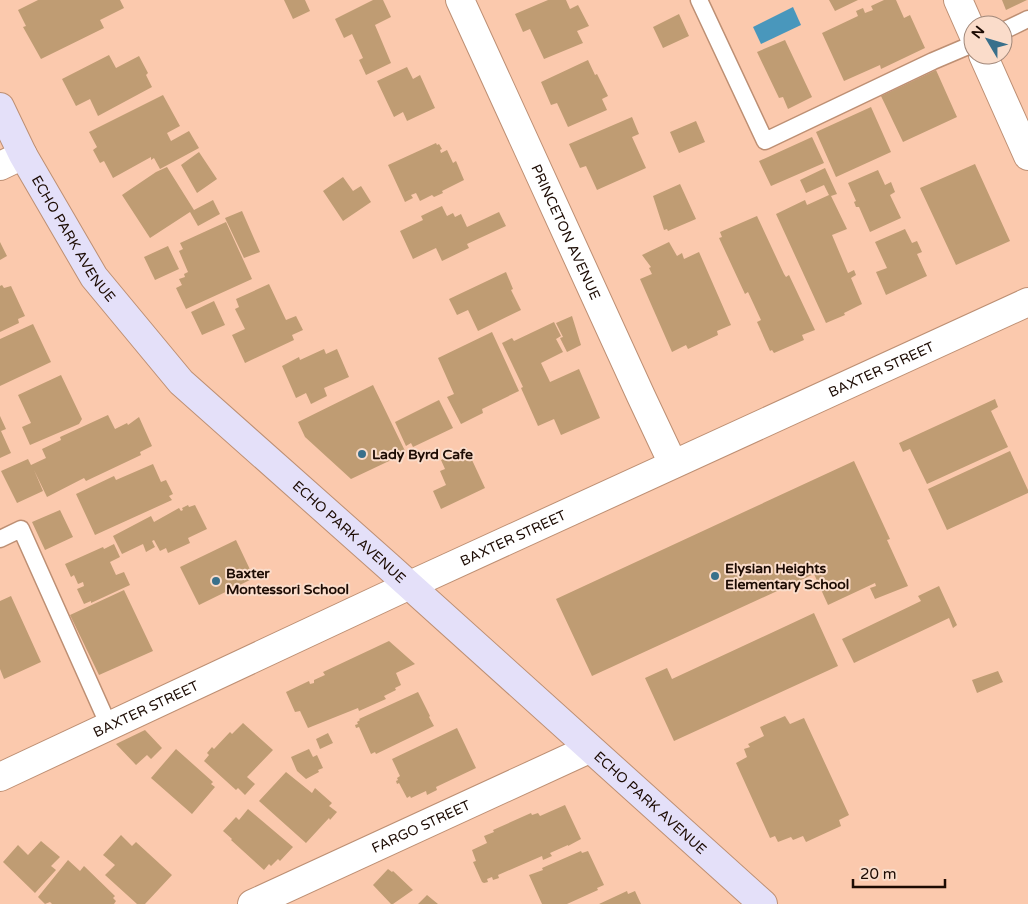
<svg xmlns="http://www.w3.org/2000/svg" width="1028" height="904" viewBox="0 0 1028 904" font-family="'Varela Round',sans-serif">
<rect width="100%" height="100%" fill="#fbc9ad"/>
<path fill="#4997bc" d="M793 7 801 25 761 44 753 27Z"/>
<path fill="#bf9c73" d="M38 0H120L124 8 100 20 104 28 41 59 23 27 26 26 18 10Z
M284 0H305L310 11 293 19Z
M373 0H383L391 17 375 25 391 63 366 75 359 60 363 58 352 34 344 38 335 19Z
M548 0H566L570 9 578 5 589 26 577 31 583 43 544 59 530 29 523 32 515 14Z
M829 0H858L835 11Z
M884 0H896L904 18 910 15 925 48 881 69 880 65 844 81 822 33 858 16 856 11 863 8 865 13 873 10 871 6Z
M1002 0H1027L1006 10Z
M679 14 689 36 663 48 653 27Z
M785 40 812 97 788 109 783 97 779 98 757 52Z
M109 55 116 68 139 56 148 73 146 75 152 87 98 116 90 99 76 106 62 79Z
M588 60 595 75 597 74 608 96 602 99 607 110 568 127 557 103 551 105 541 82Z
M407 67 413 79 420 75 435 108 407 121 403 112 394 117 377 81Z
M936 70 957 117 903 142 881 96Z
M163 95 180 126 167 133 171 141 189 131 199 148 160 169 154 158 151 160V157L113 178 104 161 100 163 93 150 97 147 89 132Z
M871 107 891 152 836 177 816 132Z
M632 117 639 134 632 137 646 168 597 190 586 166 580 168 569 144Z
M696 121 705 142 679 153 670 132Z
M812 137 824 163 771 186 759 161Z
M436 143 437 145 439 144 442 149 440 150 441 153 447 150 453 163 456 161 464 180 442 191 443 193 434 197 432 195 420 201 416 193 411 195 413 198 405 202 388 165Z
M199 152 217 179 197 193 181 165Z
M975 164 1010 241 956 265 920 188Z
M167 167 194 210 213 200 220 214 198 226 190 212 150 238 122 195 156 172Z
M825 168 837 194 831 196 847 229 832 235 848 273 854 270 856 275 851 278 862 304 844 313 845 315 826 323 776 214 805 200 807 205 829 195 824 185 806 193 800 180Z
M878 170 885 185 891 182 895 192 890 195 901 218 870 232 859 207H856L854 202 856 201 848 183Z
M343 177 353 191 361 186 371 202 343 221 323 191Z
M680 184 696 219 668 231 667 229 664 230 653 196Z
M442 206 447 216 453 213 455 217 461 214 467 227 499 212 506 226 467 244 469 248 442 261 436 248 413 259 400 231 423 220 421 216Z
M242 211 260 252 244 258 225 218Z
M757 216 784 274 786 277 789 275 815 330 802 335 804 340 774 353 772 350 770 351 757 322 761 320 748 292 745 294 719 238 722 237 720 232Z
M226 222 252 279 186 309 176 288 182 285 179 279 185 277 184 274 188 272 179 251 183 249 180 243Z
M905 229 912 243 917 241 922 252 917 254 927 276 886 295 876 272 887 268 875 242Z
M0 242 7 256 0 260Z
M669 242 677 256 682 253 684 259 699 252 731 325 717 331 718 335 688 349 686 345 672 352 640 279 652 274 649 268 651 267 642 255Z
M168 246 179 269 155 280 144 257Z
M506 272 513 289 511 290 521 310 478 331 468 310 457 315 449 299Z
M269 284 286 320 296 316 303 330 292 335 294 340 245 363 232 335 245 329 235 309 239 307 236 299Z
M2 285 4 288 11 286 25 316 18 319 19 323 0 332V286Z
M214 301 225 325 202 335 191 312Z
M572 316 581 345 567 352 560 338 563 337 556 323Z
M554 322 561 336 556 339 563 352 541 363 550 382 579 369 600 418 561 435 554 419 538 426 521 388 523 387 502 343 512 338 514 341Z
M33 324 51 362 0 386V339Z
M492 332 519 391 482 409 483 413 461 424 447 397 454 394 438 358Z
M324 349 326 354 337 349 349 377 324 388 327 396 311 404 306 393 296 398 282 366 299 357 300 360Z
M61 375 82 419 79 424 30 445 22 427 31 423 18 395Z
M373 385 406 453 351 479 305 437 298 422Z
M995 399 998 407 991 411 1008 447 927 484 910 449 903 452 899 443Z
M439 400 453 428 413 447 411 443 406 446 395 422Z
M108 415 115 429 127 423 128 425 139 417 152 446 140 452 141 455 86 481 84 478 47 497 34 470 43 491 17 503 1 471 28 459 31 465 46 458 42 449 61 440 60 437Z
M0 416 6 429 1 431 11 453 0 458Z
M466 447 485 488 441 509 433 491 446 485 440 471 445 469 441 460Z
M1010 451 1028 490V493L947 530 928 489Z
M854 461 890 539 887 540 908 586 875 599 870 588 876 586 875 583 828 605 814 574 592 676 556 599Z
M153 464 161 482 166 480 173 494 169 496 172 500 95 535 76 494 114 476 116 480Z
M188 505 189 507 195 505 207 529 188 538 190 543 168 553 166 548 160 551 154 540 152 541 155 547 146 552 143 544 122 554 113 536 151 516 154 522 179 508 181 511 183 510 182 508Z
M60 510 73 537 45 550 32 522Z
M236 540 254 578 199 605 180 567Z
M114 544 120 557 110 562 116 575 124 572 130 585 91 603V601L84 604 77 589 84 586 83 582 78 584 74 575 71 577 65 564 103 547 104 549Z
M939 586 957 625 953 628 949 618 854 663 842 639 921 601 918 596Z
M124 590 153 651 99 675 70 615Z
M11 596 41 662 4 679 0 669V601Z
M814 613 838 666 674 741 645 678 667 668 672 679Z
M389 641 415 664 396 673 401 685 395 688 396 690 384 696 386 699 359 711 358 708 308 728 300 711 295 712 286 692 309 681 310 684 314 683V680L325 675 323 672Z
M998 671 1003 682 977 693 972 680Z
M418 692 430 716 429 717 434 726 376 754 375 752 371 754 359 727 356 728 355 725 358 724 357 722 360 720 359 719Z
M785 716 790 724 804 718 849 815 839 820 841 826 806 842 803 836 793 840 791 837 778 842 775 836 770 838 736 763 747 757 744 749 750 747 748 744 764 736 760 727Z
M243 723 273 750 247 777 255 784 245 795 238 788 236 790 204 761 209 755 207 753 212 747 214 749 230 732 232 734Z
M457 728 476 768 436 787 437 790 427 795 426 791 411 798 410 796 407 798 399 783 397 784 396 781 398 780 397 778 400 776 392 759Z
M145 730 162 748 151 759 147 755 136 765 116 744Z
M328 733 333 743 320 749 316 739Z
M176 749 213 782 211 784 215 787 192 814 151 778Z
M309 749 313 757 317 755 323 768 318 770 319 772 306 779 297 771 291 757Z
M286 772 312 793 315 788 332 803 329 806 337 812 330 820 329 818 306 843 259 801Z
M565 805 581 839 568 846V845L550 853 552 856 543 860 542 856 498 875 499 878 493 880 492 877 487 879 488 882 484 883 482 882 473 862 476 861 472 850 487 843 484 836 494 832 493 830 531 813 532 815 538 813 540 816Z
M248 809 293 847 280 861 278 859 271 866 269 864 264 870 231 840 232 839 223 831 236 817 239 820Z
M121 835 132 846 136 842 172 875 145 904H137L105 875 115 865 103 855Z
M41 841 60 857 51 866 56 870 35 893 3 862 18 845 28 855Z
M581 851 582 853 588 851 604 885 597 888 598 890 567 904H542L529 875 543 870 542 868Z
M68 860 80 871 84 866 115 896 113 898 116 901 114 904H52L50 902 45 904 38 897Z
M388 869 392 872 393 871 413 890 393 904H391L373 885Z
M627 891 628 894 635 891 641 904H599Z
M427 895 438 904H418Z"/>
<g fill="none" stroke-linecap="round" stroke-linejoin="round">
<g stroke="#bd8f73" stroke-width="19">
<path id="lane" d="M699 0 765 141 933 61 973 44
M1003 31 1028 19
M0 539 21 529 109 726"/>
</g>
<g stroke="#bd8f73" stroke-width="30">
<g id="street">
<path id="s1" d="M460 0 641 396 673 464"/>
<path d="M958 0 973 34"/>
<path d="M983 55 1028 156"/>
<path d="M0 166 23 155"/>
<path id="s2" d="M0 777 410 585 1028 302"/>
<path id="s3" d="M252 904 589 749"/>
</g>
</g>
<g stroke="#bd8f73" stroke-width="30">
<g id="secondary">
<path id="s4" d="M0 107 23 155 94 277 181 382 388 566 763 904"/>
</g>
</g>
<use href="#lane" stroke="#fff" stroke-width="16"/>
<use href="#street" stroke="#fff" stroke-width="28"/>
<use href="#secondary" stroke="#e4e0f9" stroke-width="28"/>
</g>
<g fill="#39708b" stroke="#fadcca" stroke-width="2">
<circle cx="362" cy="454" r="5"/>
<circle cx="715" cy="576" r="5"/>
<circle cx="216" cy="581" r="5"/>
</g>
<g text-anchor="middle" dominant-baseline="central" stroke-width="4" stroke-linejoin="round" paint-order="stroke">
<g font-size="14" fill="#1c0b03" stroke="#fadcca">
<text stroke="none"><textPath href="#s1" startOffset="255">PRINCETON AVENUE</textPath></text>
<text stroke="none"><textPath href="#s4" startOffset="151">ECHO PARK AVENUE</textPath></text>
<text stroke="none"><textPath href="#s2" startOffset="971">BAXTER STREET</textPath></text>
<text stroke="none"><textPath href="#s4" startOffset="556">ECHO PARK AVENUE</textPath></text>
<text stroke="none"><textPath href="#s2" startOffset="566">BAXTER STREET</textPath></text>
<text stroke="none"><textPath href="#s2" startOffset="161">BAXTER STREET</textPath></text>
<text stroke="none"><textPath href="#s4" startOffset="961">ECHO PARK AVENUE</textPath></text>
<text stroke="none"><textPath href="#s3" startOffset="186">FARGO STREET</textPath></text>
</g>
<g font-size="14" font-weight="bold" fill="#1c0b03" stroke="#fadcca" text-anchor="start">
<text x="372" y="454">Lady Byrd Cafe</text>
<text x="725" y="568">Elysian Heights<tspan x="725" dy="16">Elementary School</tspan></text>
<text x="226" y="573">Baxter<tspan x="226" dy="16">Montessori School</tspan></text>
</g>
</g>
<g transform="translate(988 40) rotate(308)"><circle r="24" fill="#fadcca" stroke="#a1887a"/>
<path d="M0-4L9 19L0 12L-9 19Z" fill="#39708b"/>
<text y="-8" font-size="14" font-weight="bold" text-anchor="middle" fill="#1c0b03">N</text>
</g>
<path d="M853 879v8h92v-8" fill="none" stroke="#1c0b03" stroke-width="2.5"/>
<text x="860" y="879" font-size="15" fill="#1c0b03" stroke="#fadcca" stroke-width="4" paint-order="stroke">20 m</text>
</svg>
